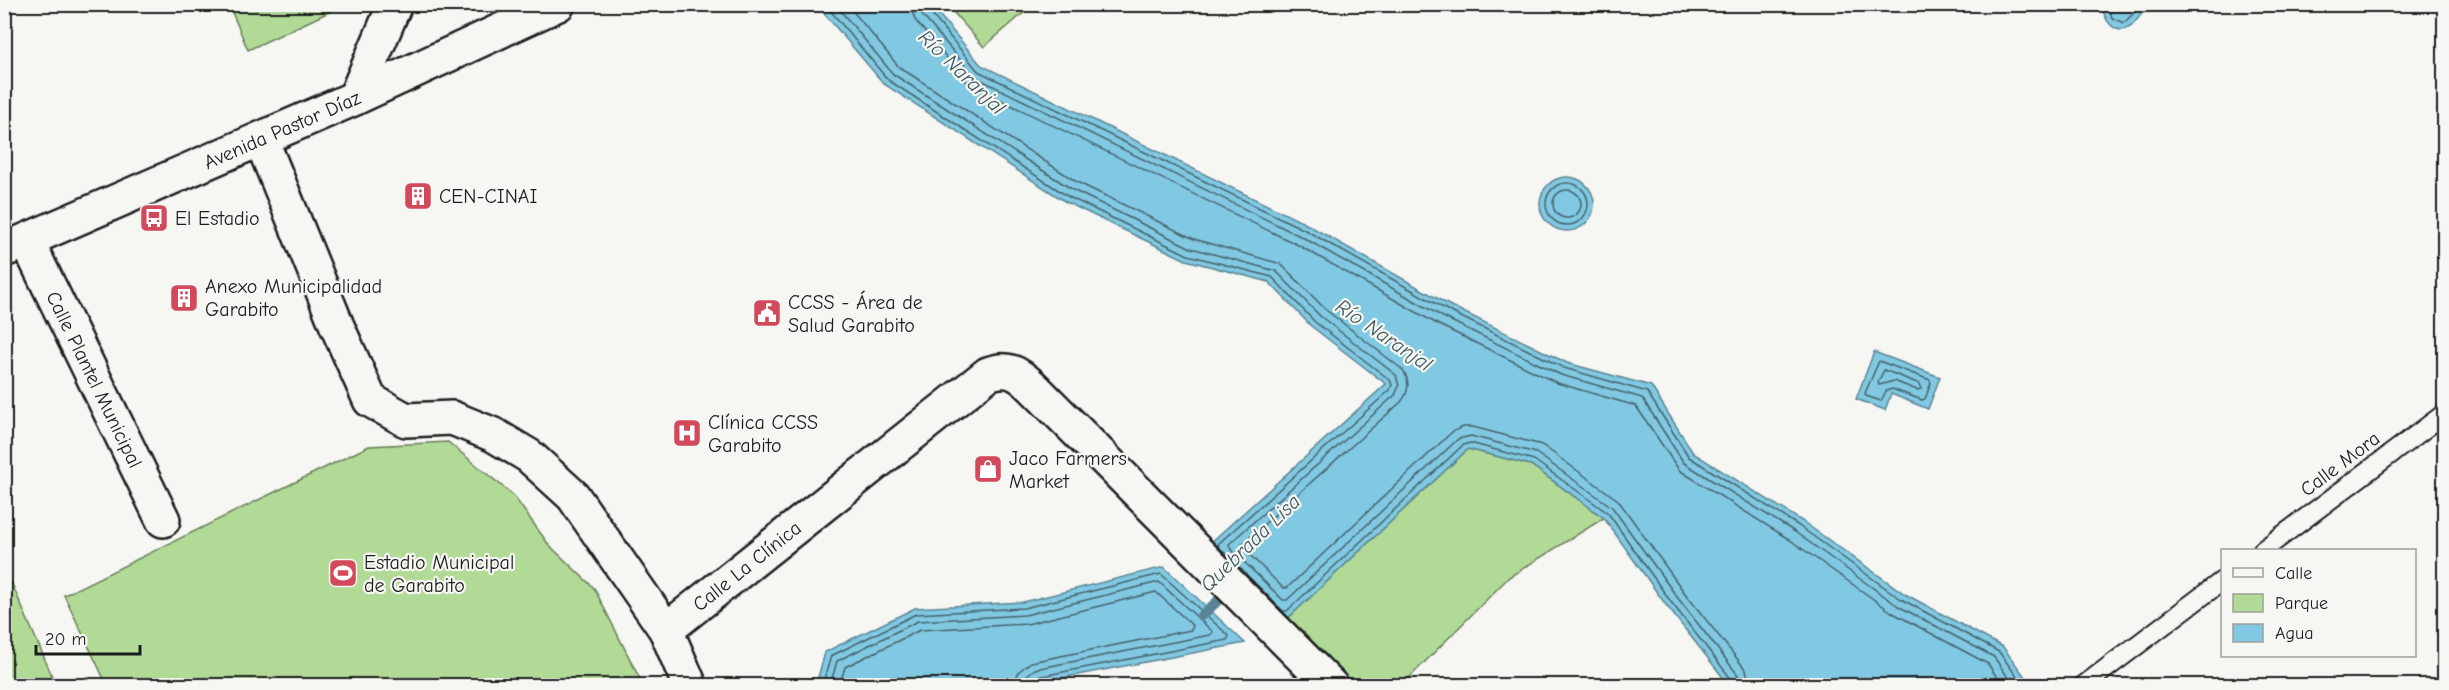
<svg xmlns="http://www.w3.org/2000/svg" width="2449" height="690" viewBox="0 0 2449 690" font-family="'Comic Neue',sans-serif">
<rect width="100%" height="100%" fill="#f6f6f2"/>
<filter id="ink" filterUnits="userSpaceOnUse"><feTurbulence type="fractalNoise" baseFrequency=".0167" numOctaves="2"/><feDisplacementMap in="SourceGraphic" scale="12" xChannelSelector="R" yChannelSelector="G"/><feConvolveMatrix kernelMatrix="1 2 1 2 8 2 1 2 1" color-interpolation-filters="sRGB"/></filter>
<g filter="url(#ink)">
<path fill="#b1da96" stroke="#667b59" stroke-width="1.5" d="M229 5H344L248 50Z
M947 5H1033L984 47Z
M448 442 513 495 549 545 594 588 643 685H107L64 595 369 446Z
M1468 449 1531 465 1604 518 1509 577 1402 685H1352L1285 621Z
M4 568H5L56 685H5Z"/>
<path fill="#81c9e2" stroke="#598493" stroke-width="1.5" d="M2102 4H2166V5C2159 7 2149 9 2143 13 2138 17 2135 24 2130 27 2114 37 2103 18 2102 4Z
M817 5H931L981 65 1308 225 1449 305 1567 363 1651 386 1693 453 1802 521 1905 594 2003 647 2031 685H1729L1666 605 1604 518 1531 465 1468 449 1285 621 1208 545 1386 384 1311 326 1269 282 1186 260 1066 202 884 84Z
M1540 204a27 27 0 1 1 54 0a27 27 0 1 1-54 0Z
M1874 352 1940 377 1928 409 1891 394 1885 410 1856 399Z
M1164 567 1245 643 1025 685H816L825 652 915 608 1023 602Z"/>
<g fill="none" stroke-linecap="round" stroke-linejoin="round">
<path stroke="#44616b" stroke-width="1.5" d="M825 4 888 80 1069 197 1188 255 1272 277 1315 322 1390 380 1392 385 1390 390 1218 544 1219 547 1283 611H1287L1463 445 1470 443 1534 460 1608 513 1671 602 1732 680 1733 686
M835 4 893 74 1073 190 1191 248 1276 271 1320 316 1396 375 1399 386 1395 395 1229 544 1230 548 1283 600H1287L1458 439 1471 436 1536 453 1612 507 1677 597 1738 675 1741 686
M847 4 899 67 1077 182 1194 239 1281 264 1326 310 1403 370C1410 381 1410 391 1401 402L1242 544 1243 548 1283 588H1287L1452 432 1463 427H1473L1542 445 1618 500 1684 592 1746 670 1750 686
M910 4 915 20 970 85 1298 245 1439 325 1557 383 1636 406 1679 470 1790 540 1893 613 1988 664 2003 686
M919 4 922 15 975 77 1302 237 1443 317 1561 375 1642 398 1684 463 1795 532 1898 606 1994 657 2014 686
M927 4 928 10 978 71 1305 230 1447 310 1564 368 1647 392 1689 457 1799 526 1901 599 1999 652 2024 686
M2108 4 2112 18 2124 23 2138 9 2149 4
M1546 204a21 21 0 1 1 42 0a21 21 0 1 1-42 0Z
M1553 204a14 14 0 1 1 28 0a14 14 0 1 1-28 0Z
M1879 361 1930 380 1931 383 1925 399 1922 400 1892 389 1886 391 1881 401 1866 396 1865 393Z
M1884 370 1920 384 1921 389 1917 390 1894 381 1879 385 1878 382Z
M822 686 831 656 916 614 1024 608 1161 574 1229 636 1227 640 1037 677 1032 680V686
M830 686 837 661 918 621 1025 615 1159 582 1213 632 1210 635 1035 669 1027 675 1024 686
M839 686 845 667 920 630 1027 624 1156 592 1193 626 1191 630 1031 662 1018 672 1015 686"/>
<path stroke="#598493" stroke-width="10" d="M1201 616 1231 589"/>
<g stroke="#1c1c1c" stroke-width="22">
<path id="lane" d="M2263 550 2444 414
M2083 686 2222 581"/>
</g>
<g stroke="#1c1c1c" stroke-width="38">
<g id="street">
<path d="M355 98 395 4"/>
<path id="s1" d="M261 139 337 326 370 400 406 420 452 418 494 435 529 456 573 496 666 630 988 374C1008 366 1018 373 1033 387L1331 686"/>
<path id="s2" d="M27 241 163 520"/>
<path id="s3" d="M4 250 355 98 558 4"/>
<path d="M666 630 690 686"/>
</g>
</g>
<use href="#lane" stroke="#f6f6f2" stroke-width="18"/>
<use href="#street" stroke="#f6f6f2" stroke-width="33"/>
</g>
</g>
<defs>
<g id="building-square" transform="scale(1.5)"><rect x="-9" y="-9" width="18" height="18" rx="4" fill="#d1495b" stroke="#f6f6f2"/><path d="M-4-6H4V6H1V3H-1V6H-4ZM-2.5-4.3h1.7v1.8h-1.7ZM.8-4.3h1.7v1.8H.8ZM-2.5-1h1.7V.8h-1.7ZM.8-1h1.7V.8H.8Z" fill="#fff"/></g>
<g id="bus-square" transform="scale(1.5)"><rect x="-9" y="-9" width="18" height="18" rx="4" fill="#d1495b" stroke="#f6f6f2"/><path d="M-5-6H5V4H4V6H2V4H-2V6H-4V4H-5ZM-3.5-4V0h7V-4ZM-3.5 1.2v1.5H-2V1.2ZM2 1.2v1.5H3.5V1.2Z" fill="#fff"/></g>
<g id="civic-square" transform="scale(1.5)"><rect x="-9" y="-9" width="18" height="18" rx="4" fill="#d1495b" stroke="#f6f6f2"/><path d="M-.6-6.5H3V-4.5H.6V-3L4-1V1h2V6H-6V1h2V-1L-.6-3ZM-1.2 2.5V6h2.4V2.5Z" fill="#fff"/></g>
<g id="hospital-square" transform="scale(1.5)"><rect x="-9" y="-9" width="18" height="18" rx="4" fill="#d1495b" stroke="#f6f6f2"/><path d="M-5-5h3v3.5h4V-5h3V5h-3V1.5h-4V5h-3Z" fill="#fff"/></g>
<g id="shop-square" transform="scale(1.5)"><rect x="-9" y="-9" width="18" height="18" rx="4" fill="#d1495b" stroke="#f6f6f2"/><path d="M-5-2.5h2.3a2.7 3.5 0 0 1 5.4 0H5L5.5 6h-11ZM-1.5-2.5h3a1.5 2.3 0 0 0-3 0Z" fill="#fff"/></g>
<g id="stadium-square" transform="scale(1.5)"><rect x="-9" y="-9" width="18" height="18" rx="4" fill="#d1495b" stroke="#f6f6f2"/><path d="M0-5a6.5 5 0 1 0 0 10a6.5 5 0 1 0 0-10ZM-3.5-1.8h7v3.6h-7Z" fill="#fff"/></g>
</defs>
<g fill-rule="evenodd">
<use href="#building-square" x="418" y="196"/>
<use href="#bus-square" x="154" y="218"/>
<use href="#building-square" x="184" y="298"/>
<use href="#civic-square" x="767" y="313"/>
<use href="#hospital-square" x="687" y="433"/>
<use href="#shop-square" x="988" y="469"/>
<use href="#stadium-square" x="343" y="573"/>
</g>
<g text-anchor="middle" dominant-baseline="central" stroke-width="4.5" stroke-linejoin="round" paint-order="stroke">
<g font-size="20" fill="#1c1c1c" stroke="#f6f6f2">
<text stroke="none"><textPath href="#s3" startOffset="303">Avenida Pastor Díaz</textPath></text>
<text stroke="none"><textPath href="#s2" startOffset="154">Calle Plantel Municipal</textPath></text>
<text transform="translate(2340 464) rotate(-37)">Calle Mora</text>
<text stroke="none"><textPath href="#s1" startOffset="782">Calle La Clínica</textPath></text>
</g>
<g font-size="20" fill="#1c1c1c" stroke="#f6f6f2" text-anchor="start">
<text x="439" y="196">CEN-CINAI</text>
<text x="175" y="218">El Estadio</text>
<text x="205" y="286">Anexo Municipalidad<tspan x="205" dy="23">Garabito</tspan></text>
<text x="788" y="302">CCSS - Área de<tspan x="788" dy="23">Salud Garabito</tspan></text>
<text x="708" y="422">Clínica CCSS<tspan x="708" dy="23">Garabito</tspan></text>
<text x="1009" y="458">Jaco Farmers<tspan x="1009" dy="23">Market</tspan></text>
<text x="364" y="562">Estadio Municipal<tspan x="364" dy="23">de Garabito</tspan></text>
</g>
<g font-size="21" font-style="italic" fill="#3f5961" stroke="#f6f6f2">
<text transform="translate(962 72) rotate(44)">Río Naranjal</text>
<text transform="translate(1384 335) rotate(34)">Río Naranjal</text>
<text transform="translate(1250 543) rotate(-44)">Quebrada Lisa</text>
</g>
</g>
<rect width="2449" height="690" fill="none" stroke="#f6f6f2" stroke-width="24"/>
<rect x="12" y="12" width="2425" height="666" fill="none" stroke="#1c1c1c" stroke-width="2" filter="url(#ink)"/>
<rect x="2221" y="549" width="195" height="108" fill="#f6f6f2" stroke="#9f9f9c" stroke-width="1.5"/>
<rect x="2233" y="568" width="30" height="9" fill="#f6f6f2" stroke="#9f9f9c" stroke-width="1.5"/>
<text x="2275" y="579" font-size="18" fill="#1c1c1c">Calle</text>
<rect x="2233" y="594" width="30" height="18" fill="#b1da96" stroke="#9f9f9c" stroke-width="1.5"/>
<text x="2275" y="609" font-size="18" fill="#1c1c1c">Parque</text>
<rect x="2233" y="624" width="30" height="18" fill="#81c9e2" stroke="#9f9f9c" stroke-width="1.5"/>
<text x="2275" y="639" font-size="18" fill="#1c1c1c">Agua</text>
<path d="M36 645v9h104v-9" fill="none" stroke="#1c1c1c" stroke-width="3"/>
<text x="45" y="645" font-size="18" fill="#1c1c1c" stroke="#f6f6f2" stroke-width="4.5" paint-order="stroke">20 m</text>
</svg>
